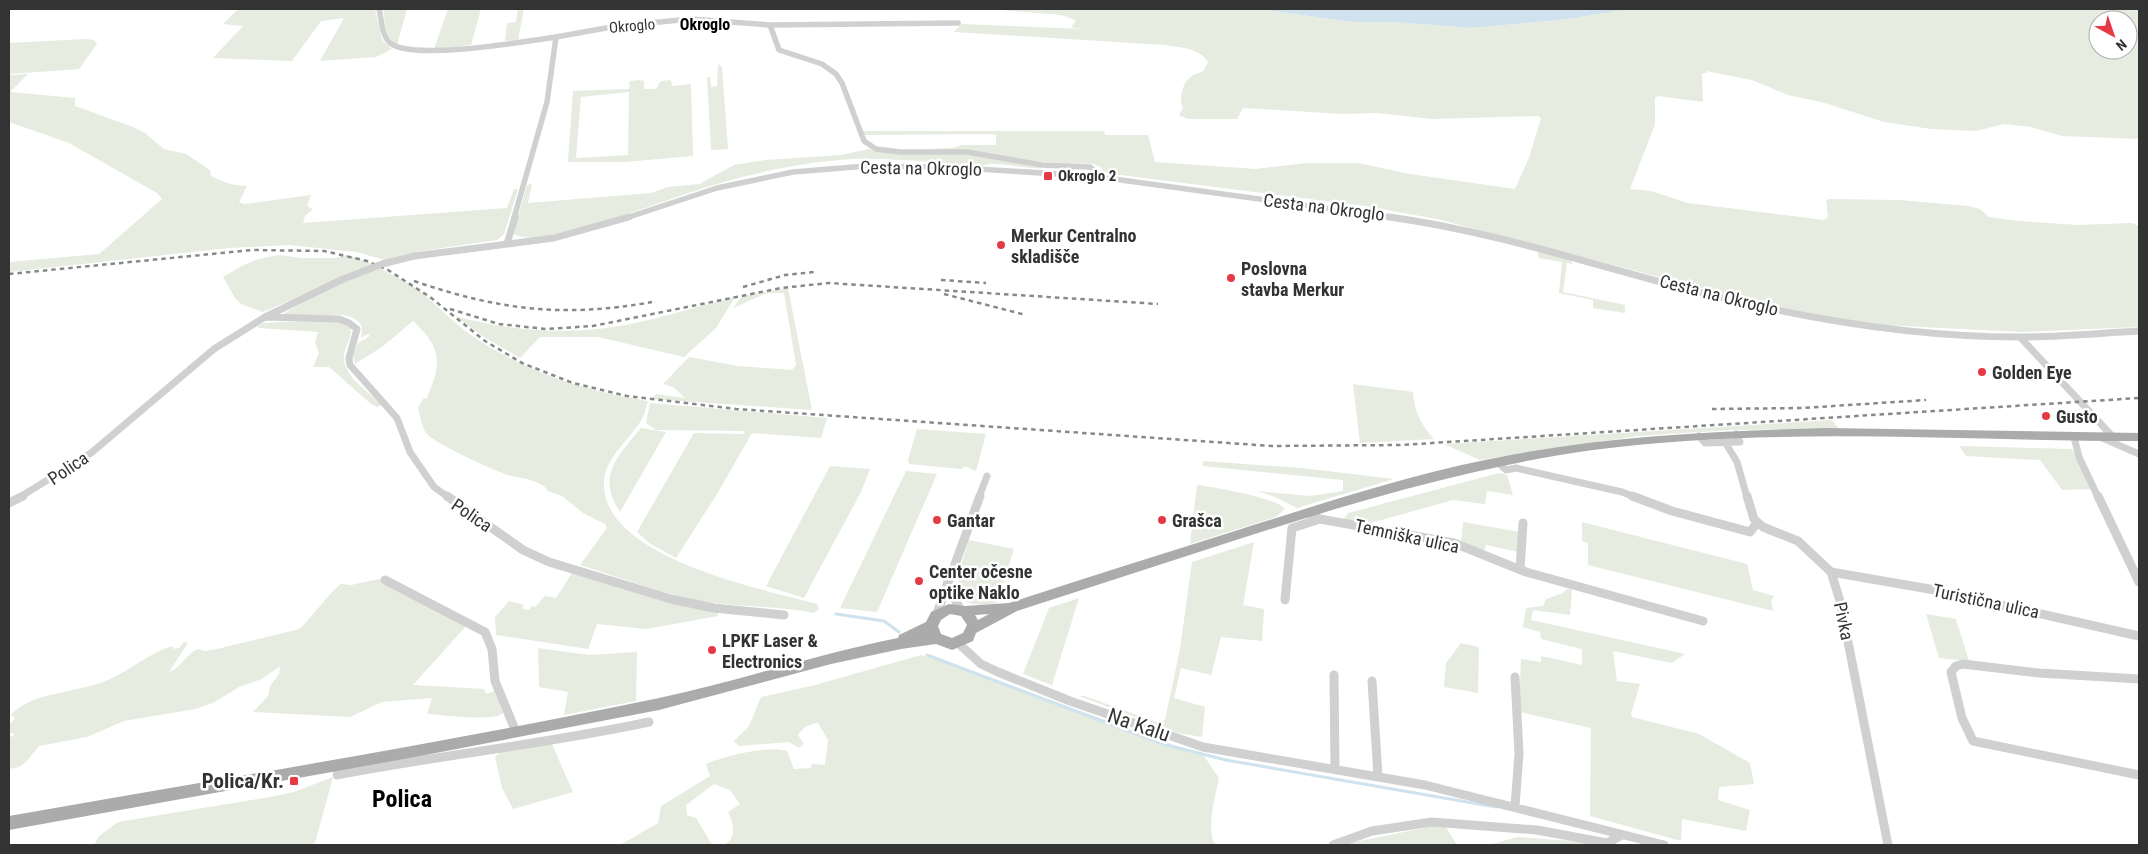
<svg xmlns="http://www.w3.org/2000/svg" width="2148" height="854" viewBox="0 0 2148 854" font-family="'Roboto Condensed',sans-serif">
<rect width="100%" height="100%" fill="#fff"/>
<path fill="#e6ecdf" fill-rule="evenodd" d="M238 9H375L382 40 392 49 376 57 320 61 344 18 321 21 292 61 213 58 243 26 223 24Z
M383 9H407L397 45C383 34 386 25 383 9Z
M448 9H481L471 45 434 49Z
M518 9H524L518 40 505 41 507 23 516 22Z
M917 9H1259L1353 22H1394L1472 28 1560 20 1630 9H2139V139L2062 136 2031 127 2004 124 1976 131 1931 129 1884 122 1825 103 1788 95 1752 80 1706 71 1707 73H1702L1703 102 1658 96 1655 98V124L1630 189 1651 191 1688 203 1824 220 1828 217 1826 200 1830 199 1899 200 1968 206 1980 209 1989 217 2018 221 2078 225 2132 223 2139 226V327L2022 332 1862 324 1759 303 1437 219 1365 206 1113 174 1103 172 1102 168 1094 164 1042 162 931 149 953 148 961 145H996V135L991 134 862 135 861 131H1104L1105 135H1148L1155 162 1256 169 1306 163H1358L1410 174 1515 189 1529 158 1541 118 1538 116 1432 119 1378 113 1343 114 1243 108 1237 119H1188L1179 115 1183 108C1178 98 1183 81 1193 75 1197 73 1201 73 1204 70L1208 62C1198 47 1181 48 1165 45L954 32 961 24 1082 29 1071 28 1076 20 1061 15 1001 10ZM2098 20H2128V50H2098Z
M86 39 94 40 97 44 79 69 9 74V43Z
M718 64 722 67 728 149 711 150 707 77H710L711 87 717 86Z
M28 74 10 92 75 98V106L133 127 145 133 164 149 186 154 210 170 211 176C223 182 233 186 247 186L239 202 244 204 311 195 307 206 313 209 305 216 303 223 507 208 514 189H518L504 234 497 240 415 252 385 260 356 252 289 245 229 248 9 272V262L99 254 162 199 157 193 69 143 9 122V75Z
M640 80 644 81V89H656L661 81 671 80 672 86 691 84 693 156 625 162H568L573 91 629 89 630 81ZM629 92 628 155 576 158 581 97Z
M869 149 891 153H966L1043 168C1027 170 995 160 982 166 942 164 894 157 854 159 795 162 735 177 680 196 655 204 530 252 513 233L527 185 532 184 528 203 651 193 668 187 699 184 734 165 765 160 841 155Z
M1537 251 1571 261 1573 264 1567 263 1563 292 1625 305V313L1593 308V300L1559 293 1562 262 1539 258Z
M280 255 301 258H335L347 255 374 264 263 312 241 304 235 298 223 277C245 264 255 258 280 255Z
M380 268C394 276 410 283 422 293 438 306 452 321 468 333 522 371 583 391 648 401 646 407 645 414 642 419 631 438 606 457 604 480 598 557 762 589 817 604L819 609 814 613C779 606 743 607 708 602 665 595 622 578 580 565L607 528 605 524 583 513 562 496 548 491C543 481 522 478 512 476 500 474 432 442 426 433 422 427 420 416 418 408L423 399 427 398C442 362 442 348 413 321L382 347 355 364 353 355 358 343 370 336 368 334 361 338 362 327C352 308 324 317 307 316 299 316 291 315 283 314L322 291Z
M788 288 812 410 652 399 656 394 685 398 673 387 663 384 689 357 738 366 792 370 796 365 784 293H767L733 308 742 296Z
M735 297 716 328 684 357 598 337H540L520 358 484 337 455 316C507 330 559 335 613 327 654 321 694 307 735 297Z
M328 320 338 321 350 328C353 336 347 343 345 350 338 374 367 390 382 405L377 407 371 404 329 367H313L319 353 315 343 318 332 259 328 258 326 264 323Z
M1353 384 1413 392C1414 411 1421 425 1434 439L1360 443Z
M650 403 827 418 821 438 752 433 717 494 676 558 649 543 637 532 694 433 744 434 745 431 656 430 646 423Z
M1832 420 1839 429 1731 430 1638 436 1480 460 1444 444Z
M641 428 666 432 620 512C596 476 618 456 641 428Z
M917 429 986 434 976 471 965 466 961 469 909 464 908 460Z
M1959 446 2072 449 2092 489 2062 490 2040 460 1966 456Z
M1203 461 1302 468 1394 479 1297 508 1275 497 1257 491 1310 496 1343 491V480L1203 466Z
M830 466 870 469 861 492 804 598 766 586Z
M906 471 937 474 877 612 840 608Z
M1499 473 1507 475 1513 495 1487 491 1485 504 1453 500 1367 524 1344 519 1348 513Z
M1197 485C1213 487 1278 498 1285 509L1276 517 1190 544Z
M1463 522 1520 532 1519 552 1486 545 1484 552 1461 543Z
M1582 522 1747 564 1753 590 1774 596 1771 601 1773 611 1588 565V543L1582 541Z
M969 540 1014 549 997 603C940 613 959 573 969 540Z
M1254 542 1243 605 1264 609 1262 641 1221 637 1211 675 1181 668 1174 698 1205 707 1202 737 1178 733 1079 696H1085L1156 722 1165 720 1180 649 1192 562Z
M572 573 718 612V616L646 629 597 624 588 649 496 635 495 617 509 601 524 605 522 609 529 610 532 606 535 607 545 596 556 598Z
M379 579 467 625 413 685 484 689 486 694 494 691 503 713C493 722 443 715 427 714L432 698 382 702 350 717 253 712 268 696 270 686 279 674 280 666 262 679 239 687 213 703 195 709 124 721 87 737 39 746 27 761 19 767 9 769V738L14 735 13 733H9V725L15 718 11 715C32 691 79 693 108 680 131 670 150 652 173 646L174 649 179 648 184 642 188 643 169 672C180 669 186 654 198 649L205 651 217 649 296 630 301 628 333 591 341 584 351 585Z
M1567 589 1572 590 1570 615 1533 610 1531 620 1685 654 1672 663 1613 651 1617 681 1640 684 1631 714 1632 717 1699 734 1750 763 1754 784 1719 787 1718 800 1750 810 1746 831 1682 819 1681 841 1590 816 1591 728 1519 712 1521 659 1541 662V656L1582 665V649L1541 639 1540 632 1523 627 1526 608 1543 606 1546 599 1563 593Z
M1079 598 1052 685 1023 674 1049 608Z
M1926 614 1956 619 1969 661 1939 658Z
M1461 643 1479 647 1478 693 1444 687 1446 663Z
M538 648 589 655 637 652 636 701 564 715 568 692 539 687Z
M921 655 938 659 1204 756 1219 778C1216 793 1205 833 1216 845H724C737 838 734 823 728 812L740 804 730 790 714 784 686 805 687 815 696 818 711 843 718 845H620L658 823 661 806 710 776 706 764C725 756 768 745 787 751L794 769 811 768 812 764 825 765 828 740 818 723C809 724 803 727 798 735L804 744 799 748 789 742 739 746 734 741 749 726 761 697 815 685Z
M551 742 573 792 513 809 502 788 495 757 502 751Z
M333 777 315 843 308 845H94L99 836 118 822 270 797 294 792Z
M1444 824 1457 845H1339Z
M1517 837 1626 845H1489Z"/>
<path fill="#cfe2ee" d="M1259 9H1630L1560 20 1472 28 1394 22H1353Z"/>
<g fill="none" stroke-linecap="round" stroke-linejoin="round">
<path stroke="#cfe2ee" stroke-width="3" d="M836 614 884 621 899 632
M927 655 1163 744 1226 760 1496 807"/>
<path stroke="#d0d0d0" stroke-width="5.5" d="M379 9C382 20 381 33 389 42 408 62 527 41 556 37L547 102 514 218
M770 25 958 23
M556 37 617 26 691 19 770 25 779 50 822 64 836 74 842 83 864 141 876 149 900 152H967L1042 165 1090 167 1093 169 1092 176
M626 218 717 188 793 172 867 166 944 167 1092 176 1398 218"/>
<path stroke="#d0d0d0" stroke-width="7" d="M1389 217C1515 234 1634 280 1758 306 1844 325 1932 337 2020 337 2060 337 2100 333 2139 331
M507 244 515 217
M414 256 554 238 629 217
M265 317 339 319 349 323 357 329 349 358 350 365 397 418 410 452 434 487 448 497
M2020 337 2113 437
M1699 436 1705 443 1740 442 1736 434
M2074 437 2079 457 2098 497
M2100 437 2139 454
M1725 442 1737 462 1747 497
M1497 462 1506 470 1516 468 1622 492 1635 497
M20 497 91 453 214 349 265 317 341 280
M979 497 987 476"/>
<path stroke="#d0d0d0" stroke-width="9" d="M447 496 523 550 549 562 671 599 714 608 784 615
M1632 496 1672 511 1750 532 1757 523
M1747 496 1754 519 1763 527 1798 541 1831 572 1840 601 1888 845
M2098 496 2139 582
M9 503 23 496
M1308 513 1320 519 1454 543 1526 572 1703 621
M1520 569 1523 523
M1831 572 1935 590 2139 636
M385 580 485 632 492 649 495 681 516 732
M947 584 960 609
M1285 600 1292 528 1320 519
M936 616 980 496
M958 643 981 664 998 672 1070 701 1203 747 1425 785 1664 845
M1334 675 1335 769
M1515 677 1519 754 1515 806
M2139 679 2039 673 1963 664 1956 666 1951 672 1962 718 1973 741 2139 775
M1372 681 1378 776
M337 775C441 755 546 744 649 722
M1333 845 1372 831 1432 822 1537 830 1607 843 1622 835"/>
<path fill="#ababab" fill-rule="evenodd" d="M1827 428 2139 433V441C1957 441 1774 426 1593 450 1471 467 1354 502 1236 540 1163 564 1090 587 1017 611L976 633 973 641 952 650 936 644 901 649 831 664 659 710 415 757 9 830V816C226 778 444 743 659 698 739 681 817 654 898 638L899 635 926 622 931 612 949 604 965 606 1009 603C1084 578 1160 555 1235 531 1327 502 1420 471 1516 454 1619 435 1723 431 1827 428ZM950 614 961 616 967 625 963 633 952 638 941 634 938 626 941 620ZM989 614 978 620 975 615Z"/>
<path stroke="#888" stroke-width="2.5" stroke-dasharray="4.5 4" stroke-linecap="butt" d="M9 274 252 250 324 251 367 261 388 270 430 297 485 341 522 363 573 383 627 396 736 409 1272 446 1401 445 2139 398
M941 280 986 283
M414 281C499 310 563 318 652 302
M743 287 785 275 814 272
M944 294 1026 315
M450 309 499 324 546 329 593 326 781 288 829 283 1158 304
M1712 409 1802 408 1926 400"/>
<path stroke="#d0d0d0" stroke-width="7" d="M341 280 382 264 414 256"/>
</g>
<g fill="#e63946" stroke="#fff" stroke-width="2">
<rect x="1043" y="171" width="10" height="10" rx="2.5"/>
<circle cx="1001" cy="245" r="5"/>
<circle cx="1231" cy="278" r="5"/>
<circle cx="1982" cy="372" r="5"/>
<circle cx="2046" cy="416" r="5"/>
<circle cx="937" cy="520" r="5"/>
<circle cx="1162" cy="520" r="5"/>
<circle cx="919" cy="581" r="5"/>
<circle cx="712" cy="650" r="5"/>
<rect x="289" y="776" width="10" height="10" rx="2.5"/>
</g>
<g text-anchor="middle" dominant-baseline="central" stroke-width="5" stroke-linejoin="round" paint-order="stroke">
<g font-size="15" fill="#333" stroke="#fff">
<text transform="translate(632 26) rotate(-5)">Okroglo</text>
</g>
<g font-size="15" font-weight="bold" fill="#333" stroke="#fff" text-anchor="start">
<text x="1058" y="176">Okroglo 2</text>
</g>
<g font-size="16" font-weight="bold" fill="#000" stroke="#fff">
<text x="705" y="24">Okroglo</text>
</g>
<g font-size="18" fill="#333" stroke="#fff">
<text transform="translate(921 168) rotate(1)">Cesta na Okroglo</text>
<text transform="translate(1324 207) rotate(7)">Cesta na Okroglo</text>
<text transform="translate(1719 295) rotate(14)">Cesta na Okroglo</text>
<text transform="translate(68 468) rotate(-34)">Polica</text>
<text transform="translate(472 515) rotate(34)">Polica</text>
<text transform="translate(1407 536) rotate(12)">Temniška ulica</text>
<text transform="translate(1986 601) rotate(12)">Turistična ulica</text>
<text transform="translate(1844 621) rotate(78)">Pivka</text>
</g>
<g font-size="18" font-weight="bold" fill="#333" stroke="#fff" text-anchor="start">
<text x="1011" y="235">Merkur Centralno<tspan x="1011" dy="21">skladišče</tspan></text>
<text x="1241" y="268">Poslovna<tspan x="1241" dy="21">stavba Merkur</tspan></text>
<text x="1992" y="372">Golden Eye</text>
<text x="2056" y="416">Gusto</text>
<text x="947" y="520">Gantar</text>
<text x="1172" y="520">Grašca</text>
<text x="929" y="571">Center očesne<tspan x="929" dy="21">optike Naklo</tspan></text>
<text x="722" y="640">LPKF Laser &amp;<tspan x="722" dy="21">Electronics</tspan></text>
</g>
<g font-size="21" fill="#333" stroke="#fff">
<text transform="translate(1139 725) rotate(19)">Na Kalu</text>
</g>
<g font-size="21" font-weight="bold" fill="#333" stroke="#fff" text-anchor="end">
<text x="284" y="781">Polica/Kr.</text>
</g>
<g font-size="24" font-weight="bold" fill="#000" stroke="#fff">
<text x="402" y="799">Polica</text>
</g>
</g>
<rect width="2148" height="854" fill="none" stroke="#333333" stroke-width="20"/>
<g transform="translate(2113 35) rotate(140)"><circle r="24" fill="#ffffff" stroke="#adadad"/>
<path d="M0-4L9 19L0 12L-9 19Z" fill="#e63946"/>
<text y="-8" font-size="14" font-weight="bold" text-anchor="middle" fill="#333333">N</text>
</g>
</svg>
